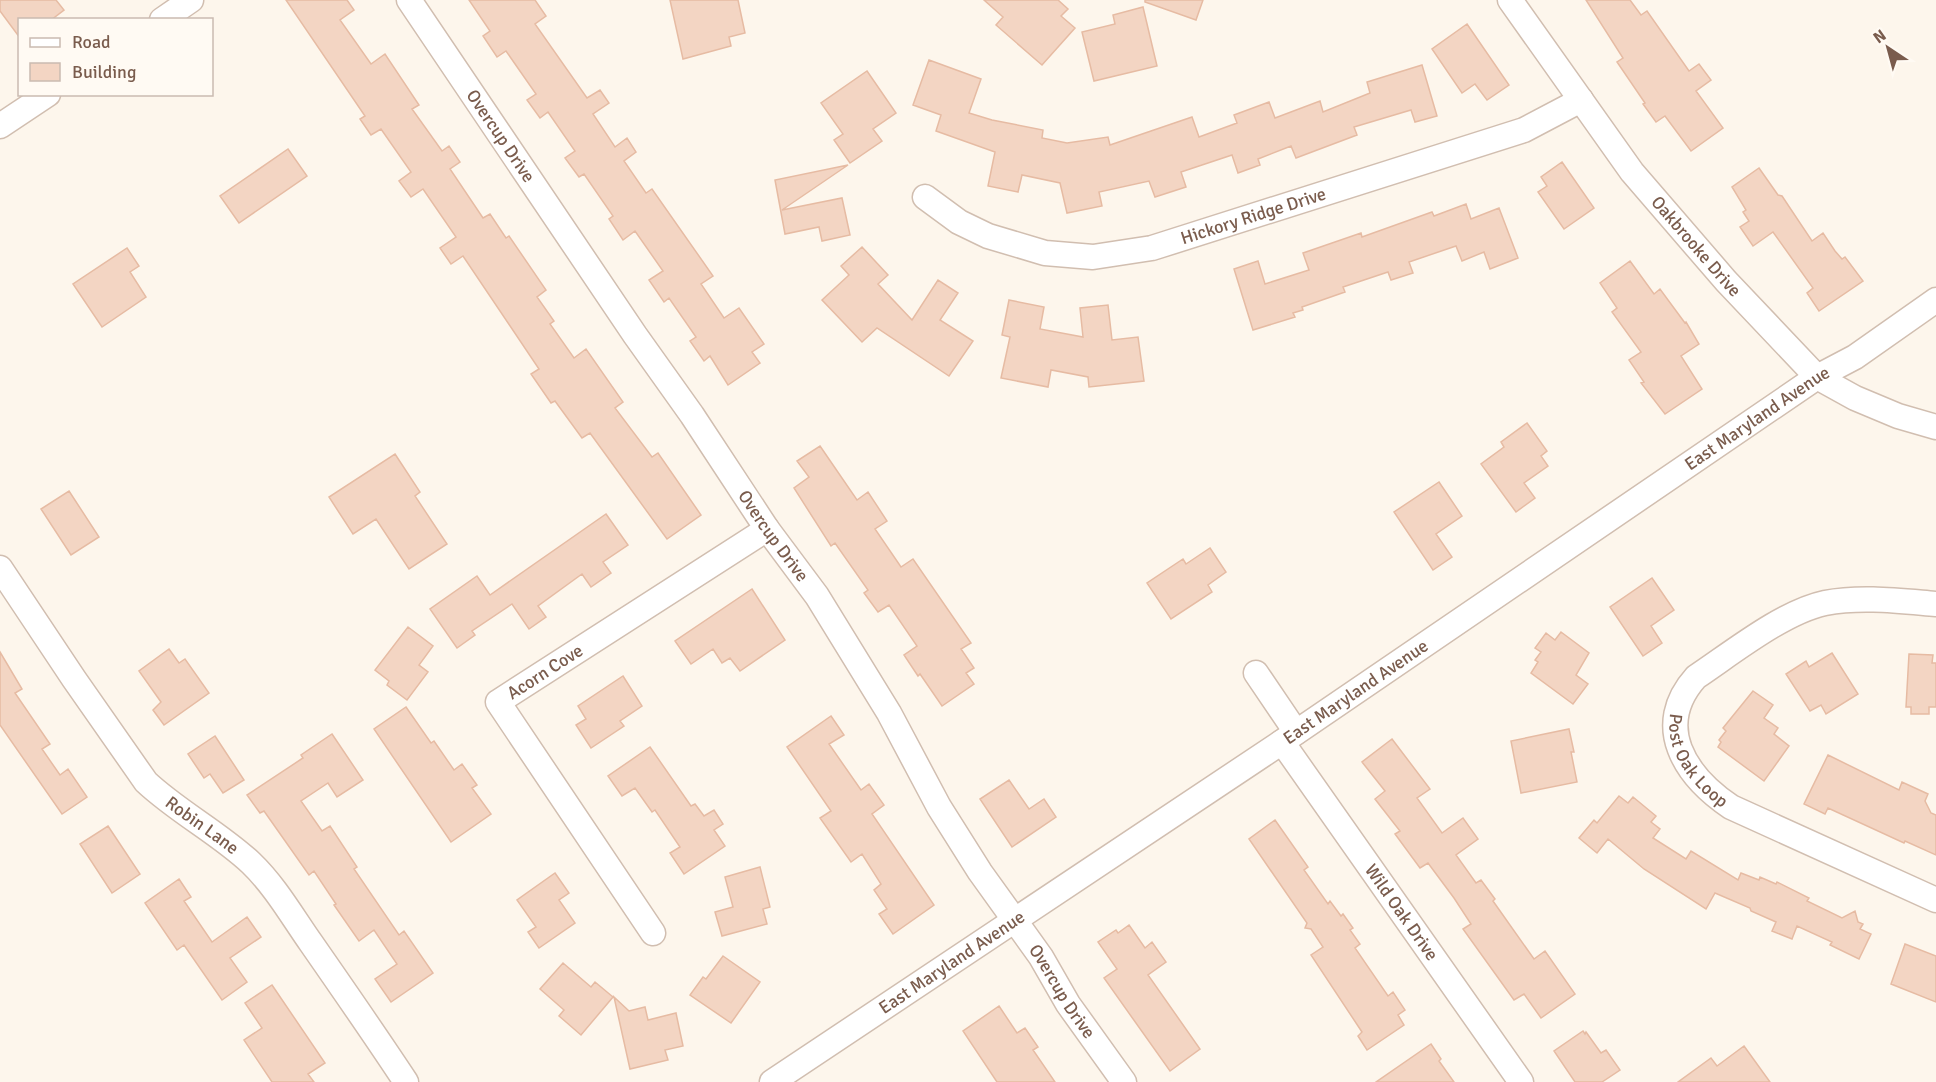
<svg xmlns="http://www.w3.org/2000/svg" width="1936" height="1082" viewBox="0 0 1936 1082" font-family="Signika,sans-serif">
<rect width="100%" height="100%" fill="#fdf6ec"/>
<path fill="#f3d5c3" stroke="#e6bba3" stroke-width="1.5" d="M0 0H56L64 10 51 20H20V38L0 11Z
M286 0H347L354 10 340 20 371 64 385 54 419 105 412 109 442 151 449 146 460 162 450 169 483 218 490 214 506 238 509 236 546 290 537 297 554 321 550 324 574 358 586 349 623 402 615 408 652 457 658 453 701 515 667 539 590 433 582 438 555 401 551 403 531 374 539 369 463 256 451 264 440 248 456 237 423 189 411 197 399 181 411 172 381 129 371 135 360 119 365 116Z
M469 0H535L546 16 535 24 587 98 600 90 609 103 593 114 615 147 627 138 636 152 624 161 646 193 652 189 713 276 701 284 724 318 739 308 764 344 752 352 760 363 728 385 710 356 704 361 690 341 696 337 669 298 664 302 649 280 663 271 635 231 623 240 609 219 613 216 584 174 579 177 565 158 575 151 548 112 540 118 527 100 536 94 506 51 497 57 483 36 490 31Z
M670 0H738L745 33 729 37 731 46 683 59Z
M984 0H1058L1068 9 1061 16 1075 28 1042 65 996 25 1003 17Z
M1145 0H1203L1196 20 1145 2Z
M1586 0H1630L1641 15 1647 11 1689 71 1699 64 1711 80 1696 91 1723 128 1691 151 1665 116 1656 122 1643 104 1645 103 1617 62 1623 58Z
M1143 7 1157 66 1094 81 1082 32 1115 24 1113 15Z
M1467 24 1509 85 1487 100 1475 84 1462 93 1432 49Z
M929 60 981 79 969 113 992 120 1043 130 1042 138 1067 143 1108 137 1110 145 1192 117 1199 137 1237 123 1234 115 1269 102 1275 118 1320 101 1323 112 1370 93 1367 82 1422 65 1437 116 1415 122 1411 110 1354 127 1357 135 1296 158 1291 146 1258 159 1260 165 1238 173 1232 155 1181 172 1186 187 1155 197 1149 181 1099 192 1102 206 1067 213 1060 183 1022 175 1018 192 988 186 995 152 936 131 941 115 913 105Z
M867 71 896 113 873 129 882 141 850 163 834 140 843 134 821 103Z
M288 149 307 176 239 223 220 196Z
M1562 162 1594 208 1564 229 1538 192 1547 186 1541 177Z
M848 165 782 210 842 198 850 235 822 241 819 227 785 234 775 180Z
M1759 168 1778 195 1782 196 1812 241 1823 233 1835 251 1842 259 1845 257 1863 281 1819 311 1807 293 1813 288 1773 232 1753 246 1740 227 1749 221 1743 212 1746 210 1732 187Z
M1466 204 1471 219 1499 208 1518 258 1490 269 1484 252 1462 261 1456 246 1409 262 1413 273 1391 280 1388 272 1343 287 1345 292 1302 307 1303 310 1293 313 1295 317 1253 330 1234 269 1258 261 1265 284 1309 270 1303 253 1361 233 1362 237 1432 212 1434 216Z
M862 247 888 275 878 284 912 320 938 280 958 293 940 320 973 341 949 376 877 328 862 342 822 300 849 275 841 266Z
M127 248 139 266 130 272 146 297 102 327 73 284Z
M1630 261 1654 294 1660 289 1685 323 1686 322 1699 344 1681 356 1702 389 1665 414 1641 383 1644 382 1629 360 1641 352 1612 312 1617 308 1600 283Z
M1009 300 1044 307 1040 329 1083 337 1080 308 1108 305 1112 340 1138 337 1144 381 1089 387 1088 377 1051 370 1048 387 1001 378 1010 337 1002 335Z
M1527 423 1547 451 1541 456 1548 466 1524 483 1535 498 1516 512 1481 464 1504 447 1501 442Z
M820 446 857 500 868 492 887 521 875 529 901 567 913 559 971 643 961 649 974 668 966 673 974 684 942 706 920 674 918 676 904 655 917 646 889 605 878 612 864 593 868 590 835 543 831 546 794 488 809 477 797 461Z
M395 454 420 492 415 496 447 544 409 569 376 519 353 534 329 497Z
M1439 482 1462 516 1436 534 1452 557 1433 570 1394 512Z
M69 491 99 537 71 555 41 509Z
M606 514 628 545 603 562 611 573 591 587 582 574 538 606 546 617 529 629 512 604 472 631 475 635 457 648 430 609 477 576 490 595Z
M1210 548 1226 572 1208 585 1212 592 1171 619 1147 583 1183 559 1186 564Z
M1652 578 1674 610 1651 626 1662 643 1643 656 1610 607Z
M752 589 785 640 740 671 730 658 722 663 713 649 691 664 675 641Z
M408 627 433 646 419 665 428 672 407 700 387 685 389 681 375 670Z
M1561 632 1589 653 1576 675 1588 684 1573 704 1531 673 1538 662 1535 660 1541 652 1535 648 1546 633 1555 640Z
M169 649 179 663 185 659 209 693 164 725 153 710 161 702 139 671Z
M0 652 22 689 15 693 50 744 42 749 60 775 68 769 87 797 62 814 0 725Z
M1832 653 1858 694 1826 714 1821 705 1810 711 1786 674 1806 661 1809 667Z
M1909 654 1933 655 1932 663H1936V707H1929V714H1911V707H1906Z
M623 676 642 706 620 721 624 726 591 748 576 725 586 719 578 706Z
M1753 691 1773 705 1764 718 1778 728 1774 734 1789 746 1764 781 1718 747 1721 742 1719 740 1726 731 1723 728Z
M406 707 431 743 434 741 454 770 462 764 477 785 472 788 491 814 451 842 374 729Z
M831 716 844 735 829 744 861 790 869 784 884 805 872 814 934 905 893 934 879 914 887 909 874 890 881 884 862 854 851 862 820 818 831 811 787 747Z
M1569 729 1574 752H1571L1577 782 1521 793 1511 741Z
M332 734 363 780 337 797 328 783 301 801 322 831 330 826 357 867 354 869 399 935 404 931 433 973 391 1002 375 979 397 964 374 930 359 941 334 905 336 904 314 871 309 875 264 811 260 813 247 795 303 758 301 755Z
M215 736 244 780 223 793 210 774 204 778 188 754Z
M1392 739 1430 789 1417 798 1442 833 1463 818 1478 839 1456 855 1476 883 1481 880 1495 899 1493 901 1534 959 1545 951 1575 994 1541 1018 1524 994 1514 1000 1463 929 1471 924 1454 898 1428 863 1420 868 1395 834 1400 831 1375 799 1385 791 1362 762Z
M650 747 691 806 695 804 704 816 714 810 723 824 714 830 725 846 684 874 670 853 680 847 655 810 652 812 635 788 622 796 608 776Z
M1828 755 1899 790 1902 782 1928 794 1925 801 1931 813 1936 815V855L1905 841 1904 843 1828 808 1825 814 1804 804Z
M1009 780 1029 809 1044 799 1056 817 1012 847 980 799Z
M1619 796 1628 803 1633 797 1656 816 1651 822 1660 829 1653 838 1686 859 1691 851 1738 880 1741 873 1759 880 1760 877 1776 884 1777 882 1809 898 1807 901 1842 918 1855 911 1858 922 1863 924 1860 929 1871 934 1859 959 1830 945 1832 942 1797 926 1792 939 1772 931 1776 922 1751 911 1750 908 1715 893 1706 909 1644 869 1608 839 1597 853 1579 838 1594 820 1597 823Z
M1275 820 1308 867 1304 870 1328 904 1330 901 1341 916 1343 914 1353 928 1350 930 1360 944 1355 948 1388 996 1393 992 1405 1010 1398 1015 1404 1025 1367 1050 1358 1036 1362 1032 1311 955 1323 947 1311 929 1305 928 1307 923 1249 839Z
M108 826 140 874 112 893 80 844Z
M760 867 770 907 763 909 767 924 722 936 715 912 733 907 725 877Z
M555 873 569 893 559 900 575 923 539 948 528 932 536 927 517 900Z
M179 879 191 897 184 901 212 942 247 917 261 937 230 958 247 982 222 1000 184 945 177 950 145 903Z
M1129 925 1145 948 1152 942 1166 962 1148 975 1200 1049 1170 1071 1104 978 1117 969 1098 942 1116 930 1118 933Z
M1905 944 1936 956V1002L1891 984Z
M723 956 760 982 731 1023 690 995 703 977 706 979Z
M563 963 591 987 595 982 613 997 581 1035 559 1016 564 1010 540 989Z
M272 985 325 1063 308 1074 314 1082H272L244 1040 262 1028 245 1003Z
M614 997 629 1011 645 1007 648 1020 676 1013 683 1046 665 1050 668 1060 630 1069Z
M999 1006 1017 1033 1025 1028 1038 1047 1033 1050 1055 1082H997L963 1031Z
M1583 1031 1585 1034 1586 1032 1601 1053 1606 1050 1620 1070 1602 1082H1575L1554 1051Z
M1431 1044 1441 1059 1439 1061 1454 1082H1376Z
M1744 1046 1770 1082H1678L1711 1058 1717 1066Z"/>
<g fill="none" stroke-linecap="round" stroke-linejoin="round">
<g stroke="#d1beb0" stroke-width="27">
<g id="minor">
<path id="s1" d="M409 0 635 335 692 415 767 529 817 596 889 713 939 807 980 872 1041 957 1068 1004 1124 1082"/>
<path id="s2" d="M1510 0 1632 172 1726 281 1817 377 1855 398 1898 416 1936 427"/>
<path d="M162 20 191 0"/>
<path d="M0 126 48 94"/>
<path id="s3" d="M925 197 959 222 988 236 1045 253 1093 257 1152 248 1524 130 1581 100"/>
<path id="s4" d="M0 568 74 679 146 782C178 812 219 833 251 863 275 886 292 916 311 943 343 989 375 1035 406 1082"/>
<path id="s5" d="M1936 604C1900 601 1861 596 1825 603 1783 612 1732 653 1696 677 1652 726 1685 776 1731 807L1936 900"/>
<path d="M1256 673 1296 732"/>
<path id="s6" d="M1282 742 1521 1082"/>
<path id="s7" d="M653 933 498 702 767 529"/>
<path id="s8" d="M772 1082 1282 742 1817 377 1855 357 1936 300"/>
</g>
</g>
<use href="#minor" stroke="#fff" stroke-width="24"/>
</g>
<g text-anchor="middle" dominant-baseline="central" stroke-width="4.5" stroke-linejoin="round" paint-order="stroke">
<g font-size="18" fill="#7a5c4d" stroke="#fffaf3">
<text stroke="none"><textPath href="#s1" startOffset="164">Overcup Drive</textPath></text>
<text stroke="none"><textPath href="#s3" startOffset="348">Hickory Ridge Drive</textPath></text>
<text stroke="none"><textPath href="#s2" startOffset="309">Oakbrooke Drive</textPath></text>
<text stroke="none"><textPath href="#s8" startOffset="1188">East Maryland Avenue</textPath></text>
<text stroke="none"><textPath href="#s1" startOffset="648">Overcup Drive</textPath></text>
<text stroke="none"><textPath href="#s7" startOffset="334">Acorn Cove</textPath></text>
<text stroke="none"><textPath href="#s8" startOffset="702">East Maryland Avenue</textPath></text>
<text stroke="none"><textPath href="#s5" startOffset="357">Post Oak Loop</textPath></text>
<text stroke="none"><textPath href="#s4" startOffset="330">Robin Lane</textPath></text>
<text stroke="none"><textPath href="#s6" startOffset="208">Wild Oak Drive</textPath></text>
<text stroke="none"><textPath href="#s8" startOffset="216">East Maryland Avenue</textPath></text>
<text stroke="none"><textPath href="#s1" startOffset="1188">Overcup Drive</textPath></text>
</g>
</g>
<rect x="18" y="18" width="195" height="78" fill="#fffaf3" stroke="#cabbb1" stroke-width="1.5"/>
<rect x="30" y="38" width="30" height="9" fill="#ffffff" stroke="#cabbb1" stroke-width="1.5"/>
<text x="72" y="48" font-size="18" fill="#7a5c4d">Road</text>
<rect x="30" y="63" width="30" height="18" fill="#f3d5c3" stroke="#cabbb1" stroke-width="1.5"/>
<text x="72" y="78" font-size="18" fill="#7a5c4d">Building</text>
<g transform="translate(1888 48) rotate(324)" stroke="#fffaf3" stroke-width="4.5" paint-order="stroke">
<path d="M0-4.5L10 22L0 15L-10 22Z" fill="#7a5c4d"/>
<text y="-9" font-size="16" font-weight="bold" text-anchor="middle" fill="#7a5c4d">N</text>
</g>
</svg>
